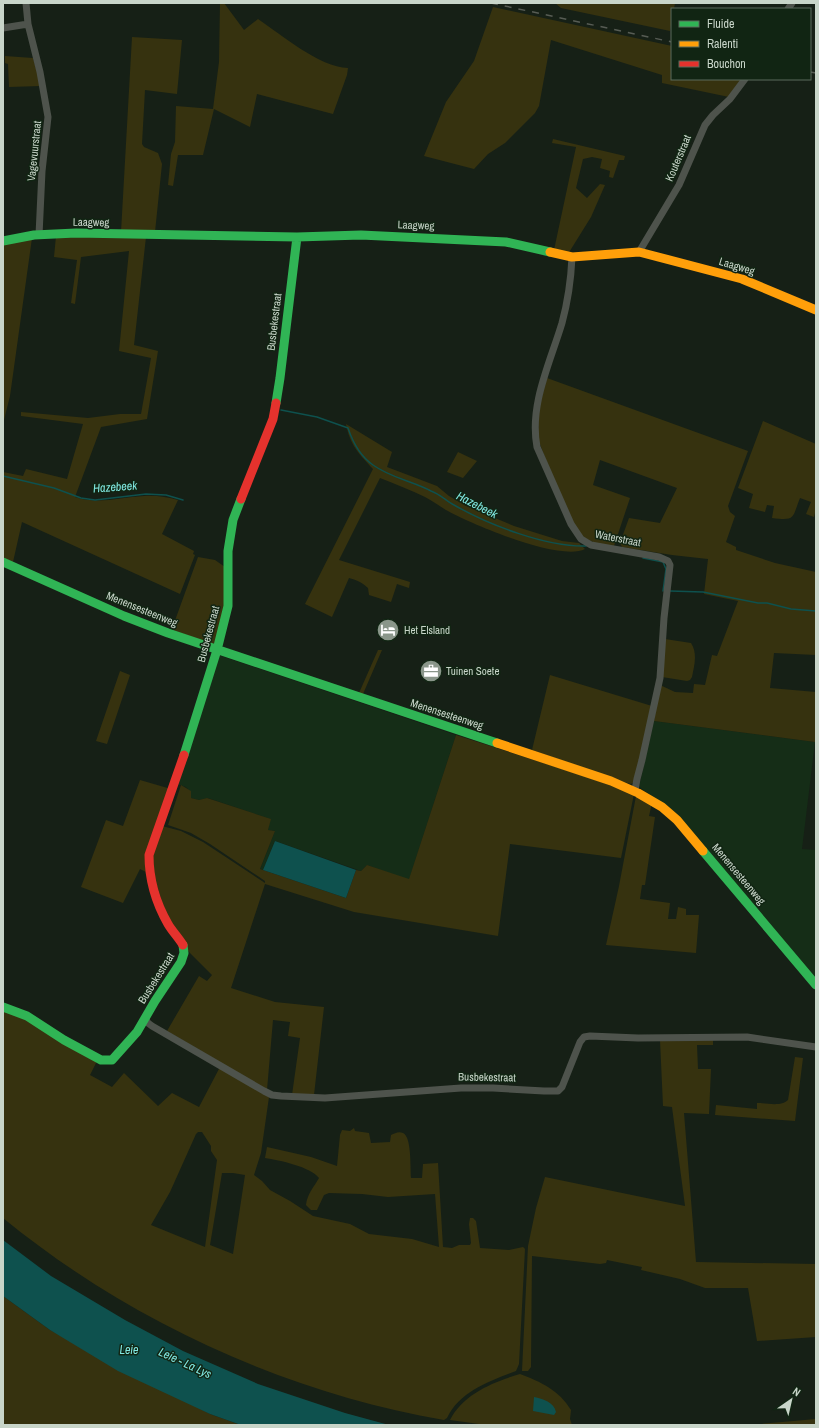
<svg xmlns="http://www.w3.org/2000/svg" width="819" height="1428" viewBox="0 0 819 1428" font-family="'Archivo Narrow',sans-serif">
<rect width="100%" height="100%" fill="#162016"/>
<path fill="#152d17" d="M218 655 456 735 409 880 367 865 361 871 275 841 263 870 260 869 275 831 268 830 270 819 208 798 199 800 191 798V792L186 787 177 784Z
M654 721 815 742 802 849 816 850V982L666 806 639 787Z"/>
<path fill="#36320f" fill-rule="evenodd" d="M220 3H224L244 30 258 19C282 35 319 67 348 68L347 75 333 114 257 94 250 127 214 109 203 155H178L173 186 168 185 171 154 175 142 176 106 213 109 219 62Z
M555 3H675L674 9H672V19L670 31 561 8Z
M493 7 672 46V79H742L729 97 662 83V75L551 40 539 106 535 113 505 143 488 154 474 169 424 156 446 102 474 61Z
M132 37 182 40 177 94 145 90 142 144 144 147 158 153 162 164 155 232H121Z
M5 56 33 58 41 86 9 87 8 64 5 63Z
M553 139 625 156 624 160H619L613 178 609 177 610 171 600 168 602 159 592 157 583 159 576 188 587 198 600 184 605 185 591 217 568 254 554 250 576 147 552 143Z
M56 236 146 237 134 345 158 351 147 419 101 427 75 497C99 505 120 497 144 496 155 495 167 497 178 500L162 534 194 551 193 554 195 555 180 594 22 522 13 562 3 558V488L4 481H3V472L23 476 26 469 67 479 83 424 21 416V412L88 418 120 414H141L151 358 119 351 129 251 81 257 75 304 71 303 77 260 54 257Z
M32 238 10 396 3 424V244Z
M547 378 748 451 728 506 730 512 735 516 726 542 736 547V550L775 563 816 572V655L774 653 770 688 816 692 815 742 654 721 660 685 675 692 693 693 694 684 705 685 712 655 717 656 738 601 704 594 708 559 672 555 622 547 620 543 629 518 660 523 677 488 600 460 593 485 630 498 614 546 597 544 579 535 555 484 538 439 539 408Z
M763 421 816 444V509L814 517 806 514 811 502 800 498C792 518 796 521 772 518L774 506 767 505 765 512 749 508 753 494 738 488Z
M346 424 392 452 387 467 437 486 449 496 466 506 514 526 562 541 579 543 585 549C560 562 471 524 446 510 439 506 433 501 425 497 411 490 395 484 380 478L339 560 410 582 409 588 397 584 391 602 369 595 368 588C362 582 356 580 349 578L332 617 305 604 373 469C359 454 350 445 346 424Z
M458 452 477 461 463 478 447 472Z
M198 557 215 560 225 567 226 598 215 644 213 645 173 630V626Z
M665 639 691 643C698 654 694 666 692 677L690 680 687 681 662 677Z
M378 650H382L363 694 359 693Z
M120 671 130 675 107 744 96 741Z
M550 675 652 706 634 782 631 784 627 783 532 750Z
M456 735 584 776 634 794 621 858 510 844 498 936 354 912 265 884 231 988 275 1002 324 1007 314 1095H292L300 1038 288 1036 290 1022 273 1020 267 1090 167 1031 199 976 207 981 212 975 190 953 177 935 167 916 150 865 162 826 181 831 203 842 265 883V881L210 844 191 833 168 825 181 785 191 791V798L199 800 207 798 271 819 268 830 275 831 260 869 346 898 356 870 361 871 367 865 409 879Z
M140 780 171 789 148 873 140 869 123 903 81 887 106 820 123 826Z
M636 796 652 803 649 816 655 817 645 885H642L640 899 670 903 668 919H676L678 907 686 909V915H699L696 953 606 945 619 886Z
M3 1010 24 1017 97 1061 90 1075 112 1087 124 1073 158 1106 172 1093 199 1107 220 1067 269 1097 261 1153 254 1175 262 1181 270 1190 290 1201 313 1216 350 1224 369 1234 412 1239 439 1247 435 1194 388 1197 362 1194 329 1193 324 1195 317 1210H311L306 1205C307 1194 314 1187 319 1178 311 1167 279 1160 265 1158L267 1147 311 1157 337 1166 340 1135 342 1130 350 1131 354 1128 355 1131 369 1133 371 1143 390 1142 391 1135C395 1133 399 1131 403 1133 412 1137 410 1168 411 1178H422L423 1164 438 1163 443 1247 452 1248 459 1245H470L471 1243 469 1224 470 1218H473L476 1221 480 1248 509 1250 523 1247 525 1249 519 1364 516 1371C490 1381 460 1391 447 1418L444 1420C284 1392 129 1321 3 1218ZM198 1132H202L211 1146V1151L217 1160 205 1247 151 1225 170 1192 196 1134ZM222 1173H233L245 1175 233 1254 210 1245Z
M660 1040H713V1045H697L698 1069H711L709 1114 684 1113 696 1262 816 1264V1337L757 1341 748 1288H705L680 1279 641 1270 642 1267 607 1260 606 1263 600 1264 532 1256 531 1367 528 1371H522L528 1246 536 1208 545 1177 685 1206 672 1107 663 1106Z
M795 1057 803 1058 795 1121 715 1115 716 1105 757 1109V1103C767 1103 781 1107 788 1100Z
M3 1296 50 1330 210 1414 241 1425H3Z
M520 1374C541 1382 559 1390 571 1410L570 1419 572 1425H486L450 1420C463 1394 493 1382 520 1374Z
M816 1419V1424L749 1425Z"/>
<path fill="#0e514e" d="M275 841 356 870 346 898 263 870Z
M3 1240 51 1276 125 1320 183 1351 258 1384 345 1413 389 1425H241L210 1414 118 1371 50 1330 3 1296Z
M534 1397C543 1399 554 1402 556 1412L554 1415 533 1411Z"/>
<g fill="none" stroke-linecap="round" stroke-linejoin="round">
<path stroke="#0e514e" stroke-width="1.5" d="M281 410 317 417 348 428C353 443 360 456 373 465 391 478 412 481 431 491 440 494 446 501 454 505 489 525 546 547 586 546
M3 476 54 488 81 498 95 500 146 494 166 495 183 500
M643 558 663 562 666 569 663 591
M670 591 703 592 758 603H767L791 609 816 611"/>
<path stroke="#4e534c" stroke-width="7" d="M26 3 28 24 40 72 48 117 42 171 39 235
M788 9 792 3
M3 28 28 24
M639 252 679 185 705 125 713 115 730 99 745 79
M572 257C571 279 568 301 562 323 550 363 529 405 537 447L571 524 581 539 591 545 659 557 668 561 670 565 664 618 660 678 642 760 637 779 635 790
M145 1018 148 1023 152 1026 264 1091 272 1095 281 1096 325 1098 461 1088H493L544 1091H558L562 1087 580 1042 584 1037 590 1036 638 1038 747 1037 816 1047"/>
<path stroke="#30b455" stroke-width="9" d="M3 241 34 235 76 233 297 237 361 235 506 242 550 252
M276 403 280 378 297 237
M3 562 124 616 168 633 497 743
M184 755 217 650 228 606V551L233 520 241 499
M703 851 816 985
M3 1007 27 1016 64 1040 101 1060H112L137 1032 155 1001 181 962 184 953 183 945"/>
<path stroke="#ff9f0a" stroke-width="9" d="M550 252 572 257 639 252 742 279 816 310
M497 743 611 781 638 793 662 807 677 820 703 851"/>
<path stroke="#e5322d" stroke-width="9" d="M241 499 273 419 276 403
M183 945C178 937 172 931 168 924 156 903 149 879 149 855L184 755"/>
<path stroke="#575c54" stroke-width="1.5" stroke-dasharray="7 7" stroke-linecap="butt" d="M491 3 672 42
M810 72 816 73"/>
</g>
<defs>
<g id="hotel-disc" transform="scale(1.15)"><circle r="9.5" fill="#8a968a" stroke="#112513"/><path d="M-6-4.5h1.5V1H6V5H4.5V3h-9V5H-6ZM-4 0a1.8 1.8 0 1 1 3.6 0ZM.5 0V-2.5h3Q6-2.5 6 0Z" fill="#fff"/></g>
<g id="office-disc" transform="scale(1.15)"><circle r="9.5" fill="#8a968a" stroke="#112513"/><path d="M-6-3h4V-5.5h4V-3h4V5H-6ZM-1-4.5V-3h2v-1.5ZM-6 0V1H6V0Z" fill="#fff"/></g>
</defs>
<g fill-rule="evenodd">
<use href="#hotel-disc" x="388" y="630"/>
<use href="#office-disc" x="431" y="671"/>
</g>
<g text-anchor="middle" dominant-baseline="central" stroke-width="3" stroke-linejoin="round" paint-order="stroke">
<g font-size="11" fill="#c8d5c9" stroke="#112513">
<text transform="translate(34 151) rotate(-84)">Vagevuurstraat</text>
<text transform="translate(678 158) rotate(-67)">Kouterstraat</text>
<text transform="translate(91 222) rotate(1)">Laagweg</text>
<text transform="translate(416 225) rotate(2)">Laagweg</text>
<text transform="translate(737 266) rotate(17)">Laagweg</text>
<text transform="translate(274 322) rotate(-83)">Busbekestraat</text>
<text transform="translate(618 538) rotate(11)">Waterstraat</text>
<text transform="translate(142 609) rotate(22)">Menensesteenweg</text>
<text transform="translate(208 634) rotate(-75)">Busbekestraat</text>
<text transform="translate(447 714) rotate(18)">Menensesteenweg</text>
<text transform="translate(739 874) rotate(50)">Menensesteenweg</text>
<text transform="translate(156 978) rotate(-58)">Busbekestraat</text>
<text transform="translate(487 1077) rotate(1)">Busbekestraat</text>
</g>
<g font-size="11" fill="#c8d5c9" stroke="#112513" text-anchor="start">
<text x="404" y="630">Het Elsland</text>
<text x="446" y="671">Tuinen Soete</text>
</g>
<g font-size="12" font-style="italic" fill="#81e8e2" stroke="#112513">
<text transform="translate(115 487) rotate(-4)">Hazebeek</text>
<text transform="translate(477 505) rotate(27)">Hazebeek</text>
<text x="129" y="1350">Leie</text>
<text transform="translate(185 1363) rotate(25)">Leie - La Lys</text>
</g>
</g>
<rect width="819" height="1428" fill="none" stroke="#c8d5c9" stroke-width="8"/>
<rect x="671" y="8" width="140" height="72" fill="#112513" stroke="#5a6b5c"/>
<rect x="679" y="21" width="20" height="6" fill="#30b455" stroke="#5a6b5c"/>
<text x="707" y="28" font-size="12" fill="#c8d5c9">Fluide</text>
<rect x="679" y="41" width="20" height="6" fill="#ff9f0a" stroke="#5a6b5c"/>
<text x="707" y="48" font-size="12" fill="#c8d5c9">Ralenti</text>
<rect x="679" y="61" width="20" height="6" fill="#e5322d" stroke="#5a6b5c"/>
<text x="707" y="68" font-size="12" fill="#c8d5c9">Bouchon</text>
<g transform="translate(791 1400) rotate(34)" stroke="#112513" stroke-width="3" paint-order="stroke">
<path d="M0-3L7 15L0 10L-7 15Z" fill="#c8d5c9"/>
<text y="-6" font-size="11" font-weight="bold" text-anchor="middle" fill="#c8d5c9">N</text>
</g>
</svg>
